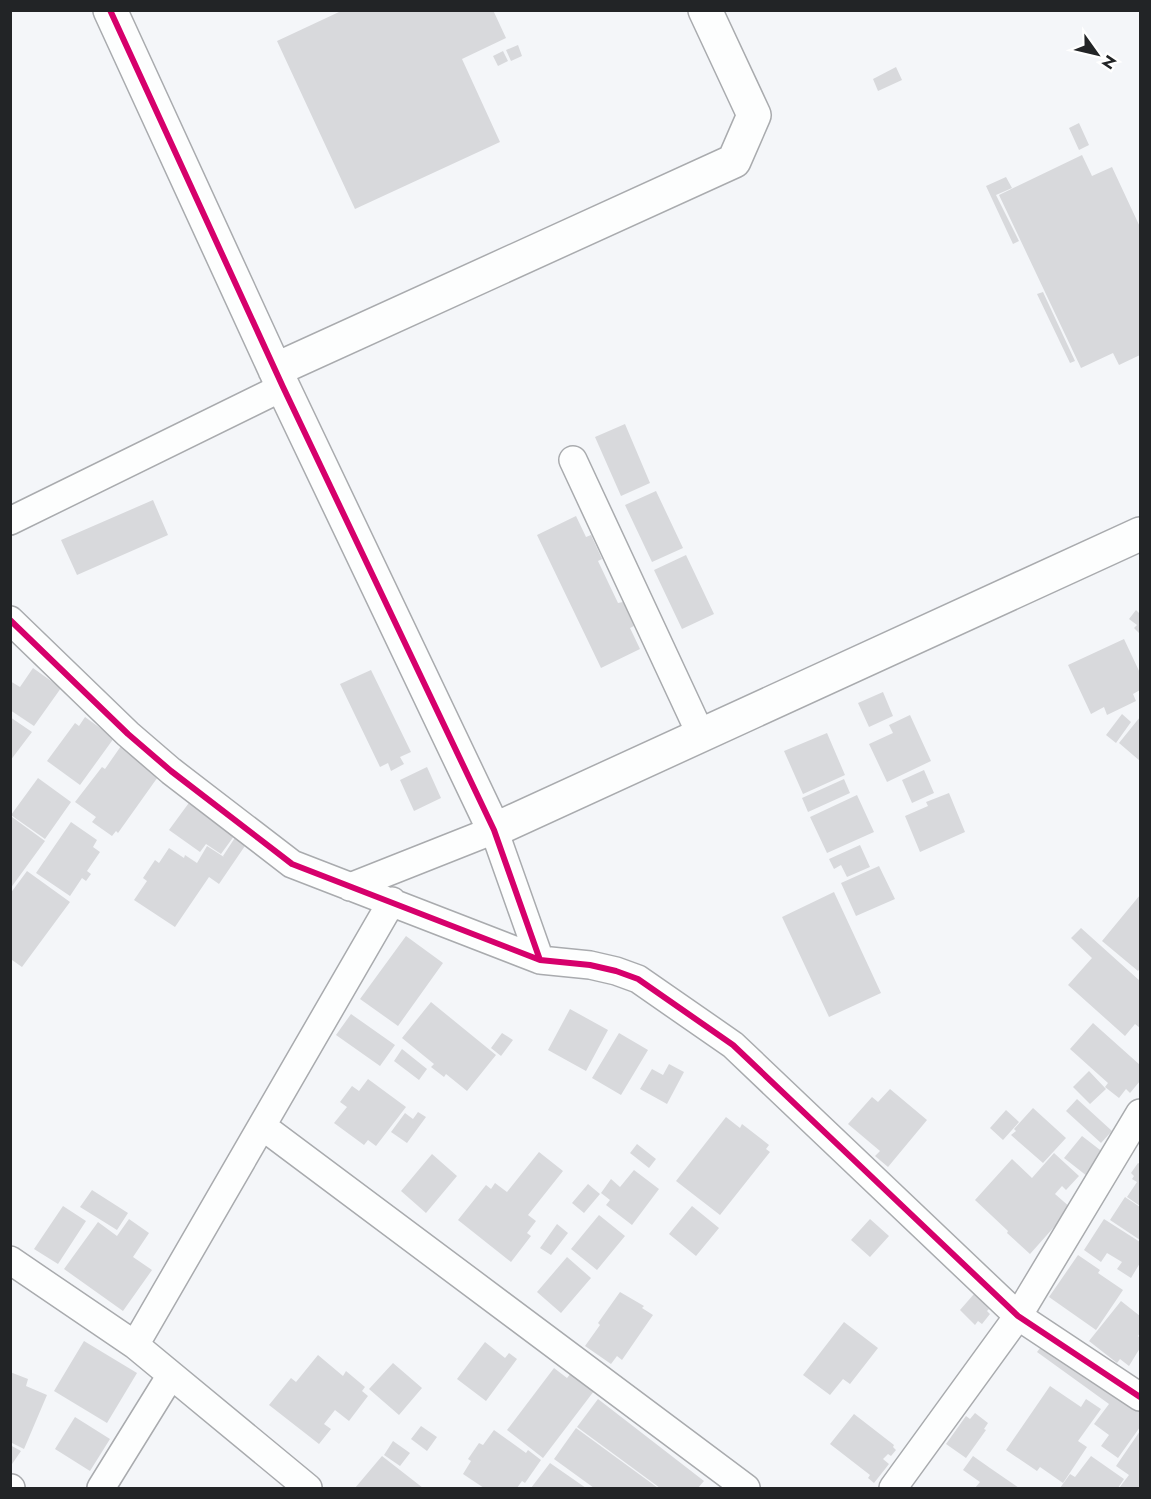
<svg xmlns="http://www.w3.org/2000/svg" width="1151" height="1499" viewBox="0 0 1151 1499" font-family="Jost,sans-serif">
<rect width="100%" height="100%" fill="#f4f6f9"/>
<path fill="#d8d9dc" d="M338 10H493L506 38 462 59 500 142 355 209 277 41 339 12Z
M518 45 522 56 511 61 506 50Z
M503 51 508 61 498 66 493 56Z
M896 67 902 80 878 91 873 79Z
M1079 123 1089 145 1079 150 1069 128Z
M1082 155 1092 176 1112 167 1140 227V355L1119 365 1113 353 1081 368 999 195Z
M1006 177 1012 188 996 195 1019 241 1013 244 986 186Z
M1043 292 1075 361 1070 363 1037 294Z
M625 424 650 483 621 496 595 437Z
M656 491 683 548 652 562 625 505Z
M153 500 168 535 77 575 61 540Z
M576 516 586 537 591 535 602 559 598 561 618 603 623 602 634 626 630 628 640 649 601 668 537 535Z
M686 555 714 614 682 629 654 570Z
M1136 610 1140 614V634L1134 628 1137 625 1129 619Z
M1124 639 1140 673V690L1133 694 1136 701 1107 715 1104 707 1091 714 1068 665Z
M33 668 61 688 34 726 10 710V681L20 687Z
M371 670 411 752 400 757 404 764 391 771 388 763 380 767 340 684Z
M883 692 893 716 869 727 858 703Z
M1122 714 1131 722 1116 743 1106 735Z
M910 715 931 761 887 782 869 744 893 733 889 725Z
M10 717 32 732 10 761Z
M85 717 114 738 80 785 47 761 75 723 79 726Z
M1140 717V761L1119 743Z
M827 733 845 775 803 794 784 751Z
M121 746 160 774 118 833 116 831 112 836 92 822 96 817 75 802 102 767 105 769Z
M427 767 441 798 414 811 400 780Z
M924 770 934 793 912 803 902 780Z
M38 778 71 802 45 839 11 815Z
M844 779 850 793 808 812 802 798Z
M949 793 965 832 920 852 905 816 928 806 926 802Z
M857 795 874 832 827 853 810 817Z
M191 800 237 832 221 854 206 844 200 852 169 830Z
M12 817 45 841 10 889V819Z
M71 822 97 840 93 847 100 852 87 871 91 874 86 881 82 878 70 896 36 873Z
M238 833 249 840 219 884 209 877 175 927 134 900 147 881 143 878 155 860 159 863 169 848 184 858 185 855 197 863 207 846 224 857 223 856Z
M860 845 870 867 847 877 841 865 834 869 829 859Z
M879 866 895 899 856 916 841 883Z
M27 871 70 902 22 967 12 960 10 961V894Z
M834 892 881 993 829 1017 782 917Z
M1140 895V968L1138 971 1102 941Z
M1081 928 1140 981V1028L1135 1024 1125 1036 1068 985 1092 958 1071 938Z
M406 936 443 963 398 1026 360 999Z
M431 1002 496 1055 467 1091 446 1074 444 1077 431 1067 434 1064 402 1038Z
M570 1009 608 1030 586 1071 548 1050Z
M351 1014 395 1045 380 1066 336 1035Z
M1093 1023 1140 1065V1081L1130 1093 1126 1089 1119 1098 1105 1087 1108 1083 1070 1049Z
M502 1033 513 1040 501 1056 491 1048Z
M619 1033 648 1050 621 1095 592 1078Z
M402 1049 427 1069 419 1080 394 1061Z
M669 1064 684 1072 667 1104 640 1089 652 1069 663 1075Z
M1089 1071 1106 1089 1090 1104 1073 1087Z
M368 1079 406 1107 376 1146 368 1140 364 1145 334 1123 347 1107 340 1102 352 1086 359 1091Z
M890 1089 927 1120 888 1167 875 1156 880 1151 848 1124 872 1097 878 1102Z
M1077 1099 1112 1131 1101 1143 1066 1111Z
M1033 1108 1066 1138 1043 1163 1011 1135 1016 1131 1014 1129Z
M1006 1110 1019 1122 1003 1140 990 1128Z
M418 1112 426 1117 407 1143 391 1132 405 1113 413 1119Z
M726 1117 740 1128 742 1124 769 1145 766 1149 770 1152 720 1215 676 1181Z
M1082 1136 1104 1153 1087 1176 1064 1158Z
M637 1144 656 1159 649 1168 630 1153Z
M539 1152 563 1171 528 1215 536 1221 527 1233 531 1236 511 1262 458 1220 486 1185 491 1189 495 1183 507 1192Z
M1054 1153 1079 1176 1066 1190 1062 1186 1055 1194 1071 1208 1030 1254 1007 1233 1008 1231 975 1200 1012 1159 1032 1178Z
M432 1154 457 1176 426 1213 401 1191Z
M1138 1163 1140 1164V1206L1127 1197 1137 1182 1132 1179 1134 1176 1131 1173Z
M634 1170 659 1189 632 1225 606 1205 610 1200 601 1193 611 1179 620 1187Z
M588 1184 600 1194 584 1213 572 1203Z
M92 1190 128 1213 117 1230 80 1207Z
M1125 1197 1140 1207V1240L1110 1220Z
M63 1206 86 1221 58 1264 34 1249Z
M692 1206 719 1228 696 1256 669 1234Z
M599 1215 625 1236 597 1270 571 1249Z
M129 1219 149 1233 133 1257 152 1270 123 1311 64 1269 98 1222 117 1236Z
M870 1219 889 1236 870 1257 851 1240Z
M1104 1219 1140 1242V1263L1131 1278 1117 1269 1122 1262 1107 1253 1101 1262 1084 1250Z
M557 1224 568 1233 551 1255 540 1248Z
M1078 1255 1100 1270 1098 1273 1123 1290 1096 1330 1049 1297Z
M567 1257 591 1278 561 1313 537 1292Z
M620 1292 644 1306 642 1308 653 1315 622 1360 617 1356 611 1364 585 1346 600 1325 598 1323Z
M974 1294 989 1309 987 1311 990 1314 982 1324 978 1321 975 1325 960 1310Z
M1121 1301 1140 1316V1333L1138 1336 1140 1338V1348L1129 1366 1120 1359 1117 1363 1089 1341Z
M844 1322 878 1348 850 1384 843 1379 830 1395 803 1375Z
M84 1341 137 1373 107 1423 54 1391Z
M485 1342 505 1358 509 1353 517 1359 486 1401 457 1379Z
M1044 1343 1140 1409V1427L1118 1458 1101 1446 1109 1435 1094 1424 1109 1404 1037 1352Z
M318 1355 343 1376 346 1371 365 1387 362 1391 368 1396 349 1421 335 1410 324 1424 331 1429 319 1444 269 1405 291 1378 296 1382Z
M393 1363 422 1388 399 1415 369 1389Z
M554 1368 567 1378 571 1373 594 1391 543 1458 507 1430Z
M10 1372 28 1379 26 1386 47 1395 24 1449 10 1442Z
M1050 1386 1081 1407 1086 1399 1101 1409 1078 1441 1087 1447 1063 1483 1040 1467 1037 1471 1006 1450Z
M598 1399 704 1481 698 1488H660L577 1427Z
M975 1413 988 1423 984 1429 986 1430 966 1458 946 1444 966 1416 970 1419Z
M854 1414 894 1445 893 1447 896 1450 891 1456 888 1454 883 1459 889 1464 874 1483 868 1478 870 1475 830 1444Z
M75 1417 110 1439 90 1471 55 1449Z
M421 1426 437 1437 427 1451 411 1439Z
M576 1428 658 1488H594L554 1459Z
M494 1430 526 1453 528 1450 541 1460 525 1483 522 1481 517 1488H484L463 1474 471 1461 468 1459 479 1443 483 1445Z
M1140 1431V1488H1119L1129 1475 1116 1466Z
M393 1441 410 1453 400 1466 384 1455Z
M10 1445 21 1451 10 1467Z
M382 1456 423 1488H355Z
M973 1456 990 1468 1019 1488H975L980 1482 963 1470Z
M1091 1456 1124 1479 1118 1488H1060L1070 1474 1075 1477Z
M550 1463 586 1488H531Z"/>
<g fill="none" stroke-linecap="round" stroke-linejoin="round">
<g stroke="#a9abae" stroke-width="30">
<path id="minor" d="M573 460 701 735
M10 521 283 387
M10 620 128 734 171 771 292 864 540 960 590 965 616 971 638 979 733 1045 1018 1316 1140 1397
M350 887 494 830 540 960
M262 1126 746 1488
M10 1260 135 1345 308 1488
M135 1345 392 901
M10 1488H11
M101 1488 171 1375
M893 1488 1018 1316 1140 1113"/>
</g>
<g stroke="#a9abae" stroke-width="36">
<path id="tertiary" d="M110 10 283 387 494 830 1140 534
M275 370 734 161 754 115 705 10"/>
</g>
<use href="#minor" stroke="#fdfefe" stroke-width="27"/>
<use href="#tertiary" stroke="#fdfefe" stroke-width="33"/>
<g stroke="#fff" stroke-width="10">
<path id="cycleway" d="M110 10 283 387 494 830 540 960
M10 620 128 734 171 771 292 864 540 960 590 965 616 971 638 979 733 1045 1018 1316 1140 1397"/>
</g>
<use href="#cycleway" stroke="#d6006c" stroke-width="6"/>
</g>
<rect width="1151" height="1499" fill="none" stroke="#222426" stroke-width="24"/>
<g transform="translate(1097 54) rotate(124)" stroke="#ffffff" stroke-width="4.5" paint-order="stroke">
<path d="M0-4.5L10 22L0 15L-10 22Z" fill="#222426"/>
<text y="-9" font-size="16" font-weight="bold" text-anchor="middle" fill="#222426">N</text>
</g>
</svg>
